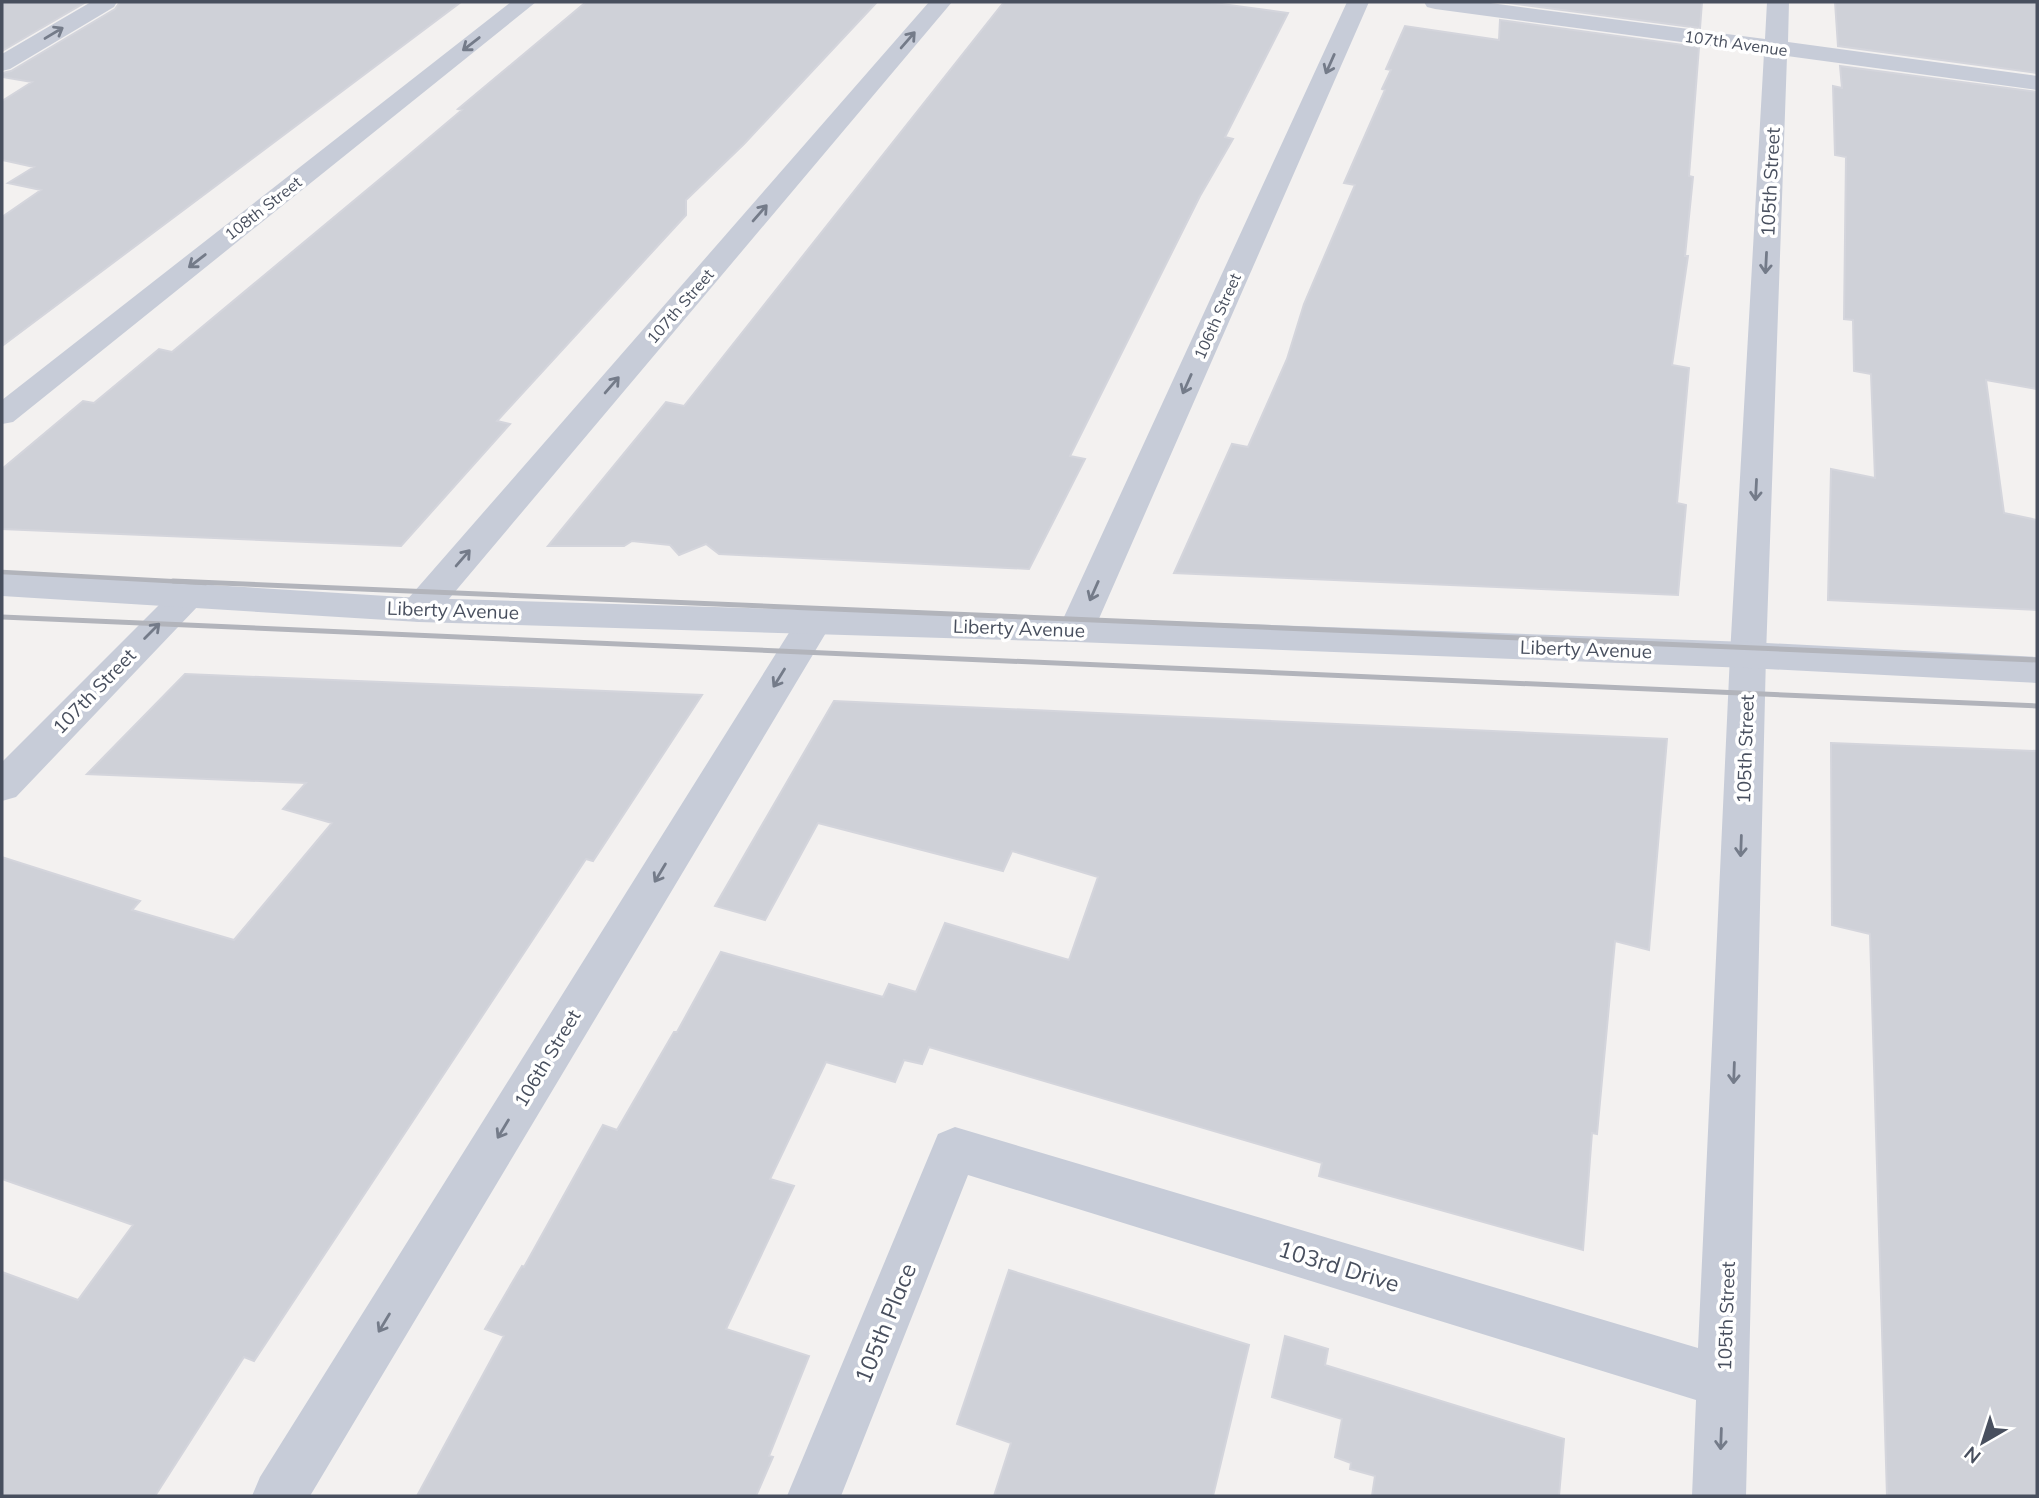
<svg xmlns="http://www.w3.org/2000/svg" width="2039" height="1498" viewBox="0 0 2039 1498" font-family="Mulish,sans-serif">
<rect width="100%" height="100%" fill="#f3f1f0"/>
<path fill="#cfd1d8" stroke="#d4d5dc" stroke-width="2" d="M2 2H86L2 51Z
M120 2H461L2 346V217L41 190 8 183 34 167 2 160V101L32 82 2 77V73L11 71 115 9Z
M586 2H877L744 144 686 200V215L497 421 510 424 401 546 2 529V469L83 401 94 403 159 349 172 352 398 164 462 110 458 109Z
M1004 2H1207L1288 13 1225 137 1233 139 1200 196 1070 456 1085 459 1029 569 719 554 706 544 679 555 670 545 632 541 624 546H548L666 402 684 406Z
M1501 2H1702L1700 28Z
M1835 2H2037V73L1838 46Z
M1500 20 1699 47 1689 176 1693 177 1685 256H1688L1672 365 1689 368 1677 503 1686 505 1678 595 1174 573 1232 444 1248 447 1287 359 1304 304 1355 185 1344 183 1385 90 1382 89 1391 70 1386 69 1405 26 1499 40Z
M1840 66 2037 92V389L1986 380 2004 513 2037 520V610L1828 600 1831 469 1875 478 1871 374 1854 371 1853 320 1844 319 1846 157 1835 155 1833 86 1842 88Z
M185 674 702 695 593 861 586 859 254 1361 244 1357 155 1496H2V1272L78 1300 133 1225 2 1179V857L140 901 132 910 234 940 332 823 283 809 306 783 87 774Z
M834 701 1667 739 1649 950 1615 941 1597 1134 1592 1133 1583 1250 1319 1176 1322 1163 929 1047 922 1064 904 1060 895 1082 826 1062 770 1179 794 1186 726 1329 809 1356 769 1456 773 1457 756 1496H417L504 1336 485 1329 522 1266 524 1267 603 1125 617 1130 674 1032H677L721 952 883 997 889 984 916 992 945 923 1069 960 1098 877 1012 851 1003 871 818 823 765 920 715 906Z
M1831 743 2037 751V1496H1887L1870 934 1832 925Z
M1009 1270 1249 1345 1213 1496H994L1011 1443 957 1424Z
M1285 1336 1328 1349 1325 1365 1564 1439 1559 1496H1372L1375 1476 1350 1469 1351 1463 1335 1457 1342 1419 1272 1397Z"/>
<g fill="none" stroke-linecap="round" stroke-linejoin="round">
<path fill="#c7ccd8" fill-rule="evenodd" d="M91 2H117L114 7 10 69 2 71V54Z
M511 2H536L13 422 2 424V400Z
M929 2H952L432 619 419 622 406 619 401 610 406 601Z
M1347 2H1369L1094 630 1089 639 1076 642 1063 639 1058 630Z
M1424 2H1483L1765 39 1767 2H1789L1788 42 2037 76V90L1787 56 1766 655 1746 1496H1692L1696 1400 968 1175 841 1496H787L938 1134 955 1127 1698 1348 1730 655 1764 53 1435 9 1427 7Z
M187 585 199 589 205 597 199 605 16 797 2 801V762L175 589Z
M815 609 828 612 833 621 310 1496H252L260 1477 802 612Z"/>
<path fill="#c7ccd8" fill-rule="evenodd" d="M2 572 419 598 1076 618 1748 642 2037 657V683L1748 668 1076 642 419 622 2 596Z"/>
<path stroke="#b2b4bb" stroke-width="4.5" d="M2 572 206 583"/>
<path stroke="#b2b4bb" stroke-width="5" d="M173 581 2037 660
M2 617 2037 706"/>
</g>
<defs><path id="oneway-shaft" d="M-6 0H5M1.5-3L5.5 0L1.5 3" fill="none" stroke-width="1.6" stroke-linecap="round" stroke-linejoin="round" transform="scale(1.75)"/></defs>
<g stroke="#747b89">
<use href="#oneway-shaft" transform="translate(54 33) rotate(-31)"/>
<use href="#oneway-shaft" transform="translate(908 40) rotate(-49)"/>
<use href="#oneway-shaft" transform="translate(471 44) rotate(142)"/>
<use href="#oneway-shaft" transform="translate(1330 64) rotate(114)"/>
<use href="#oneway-shaft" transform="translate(760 213) rotate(-49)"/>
<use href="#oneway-shaft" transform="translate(197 261) rotate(142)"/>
<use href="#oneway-shaft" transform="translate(1766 263) rotate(93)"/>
<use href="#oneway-shaft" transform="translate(1187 384) rotate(114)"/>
<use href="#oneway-shaft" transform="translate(612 385) rotate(-49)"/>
<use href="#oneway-shaft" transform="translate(1756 490) rotate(93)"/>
<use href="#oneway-shaft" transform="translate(463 558) rotate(-49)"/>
<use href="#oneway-shaft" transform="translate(1094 591) rotate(114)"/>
<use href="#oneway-shaft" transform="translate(152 631) rotate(-45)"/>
<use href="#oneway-shaft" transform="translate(779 678) rotate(122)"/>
<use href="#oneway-shaft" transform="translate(1741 846) rotate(92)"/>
<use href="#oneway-shaft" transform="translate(660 873) rotate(121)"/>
<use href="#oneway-shaft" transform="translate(1734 1073) rotate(92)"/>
<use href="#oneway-shaft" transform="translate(503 1129) rotate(121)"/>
<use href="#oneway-shaft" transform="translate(384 1323) rotate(121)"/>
<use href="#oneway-shaft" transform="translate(1721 1439) rotate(92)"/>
</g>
<g text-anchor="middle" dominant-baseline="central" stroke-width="7" stroke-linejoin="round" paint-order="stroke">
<g font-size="16" fill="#484f5e" stroke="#fff">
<text transform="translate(1736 43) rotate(8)">107th Avenue</text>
<text transform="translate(263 208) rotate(-38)">108th Street</text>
<text transform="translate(680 306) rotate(-49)">107th Street</text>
<text transform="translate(1217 316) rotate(-66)">106th Street</text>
</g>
<g font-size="19" fill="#484f5e" stroke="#fff">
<text transform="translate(1770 182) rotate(-87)">105th Street</text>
<text transform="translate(453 610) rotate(2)">Liberty Avenue</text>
<text transform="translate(1019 628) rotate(2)">Liberty Avenue</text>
<text transform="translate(1586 649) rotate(2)">Liberty Avenue</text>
<text transform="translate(94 691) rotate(-46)">107th Street</text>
<text transform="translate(1745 749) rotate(-88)">105th Street</text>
<text transform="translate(547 1058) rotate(-59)">106th Street</text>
<text transform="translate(1726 1316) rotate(-88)">105th Street</text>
</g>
<g font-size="23" fill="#484f5e" stroke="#fff">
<text transform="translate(1339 1266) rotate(17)">103rd Drive</text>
<text transform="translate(885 1323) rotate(-68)">105th Place</text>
</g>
</g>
<rect width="2039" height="1498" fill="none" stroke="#484f5e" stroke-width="7"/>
<g transform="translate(1983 1442) rotate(219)" stroke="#ffffff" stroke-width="5" paint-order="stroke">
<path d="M0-5L12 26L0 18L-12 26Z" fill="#484f5e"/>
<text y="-10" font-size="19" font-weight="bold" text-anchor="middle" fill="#484f5e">N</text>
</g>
</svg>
